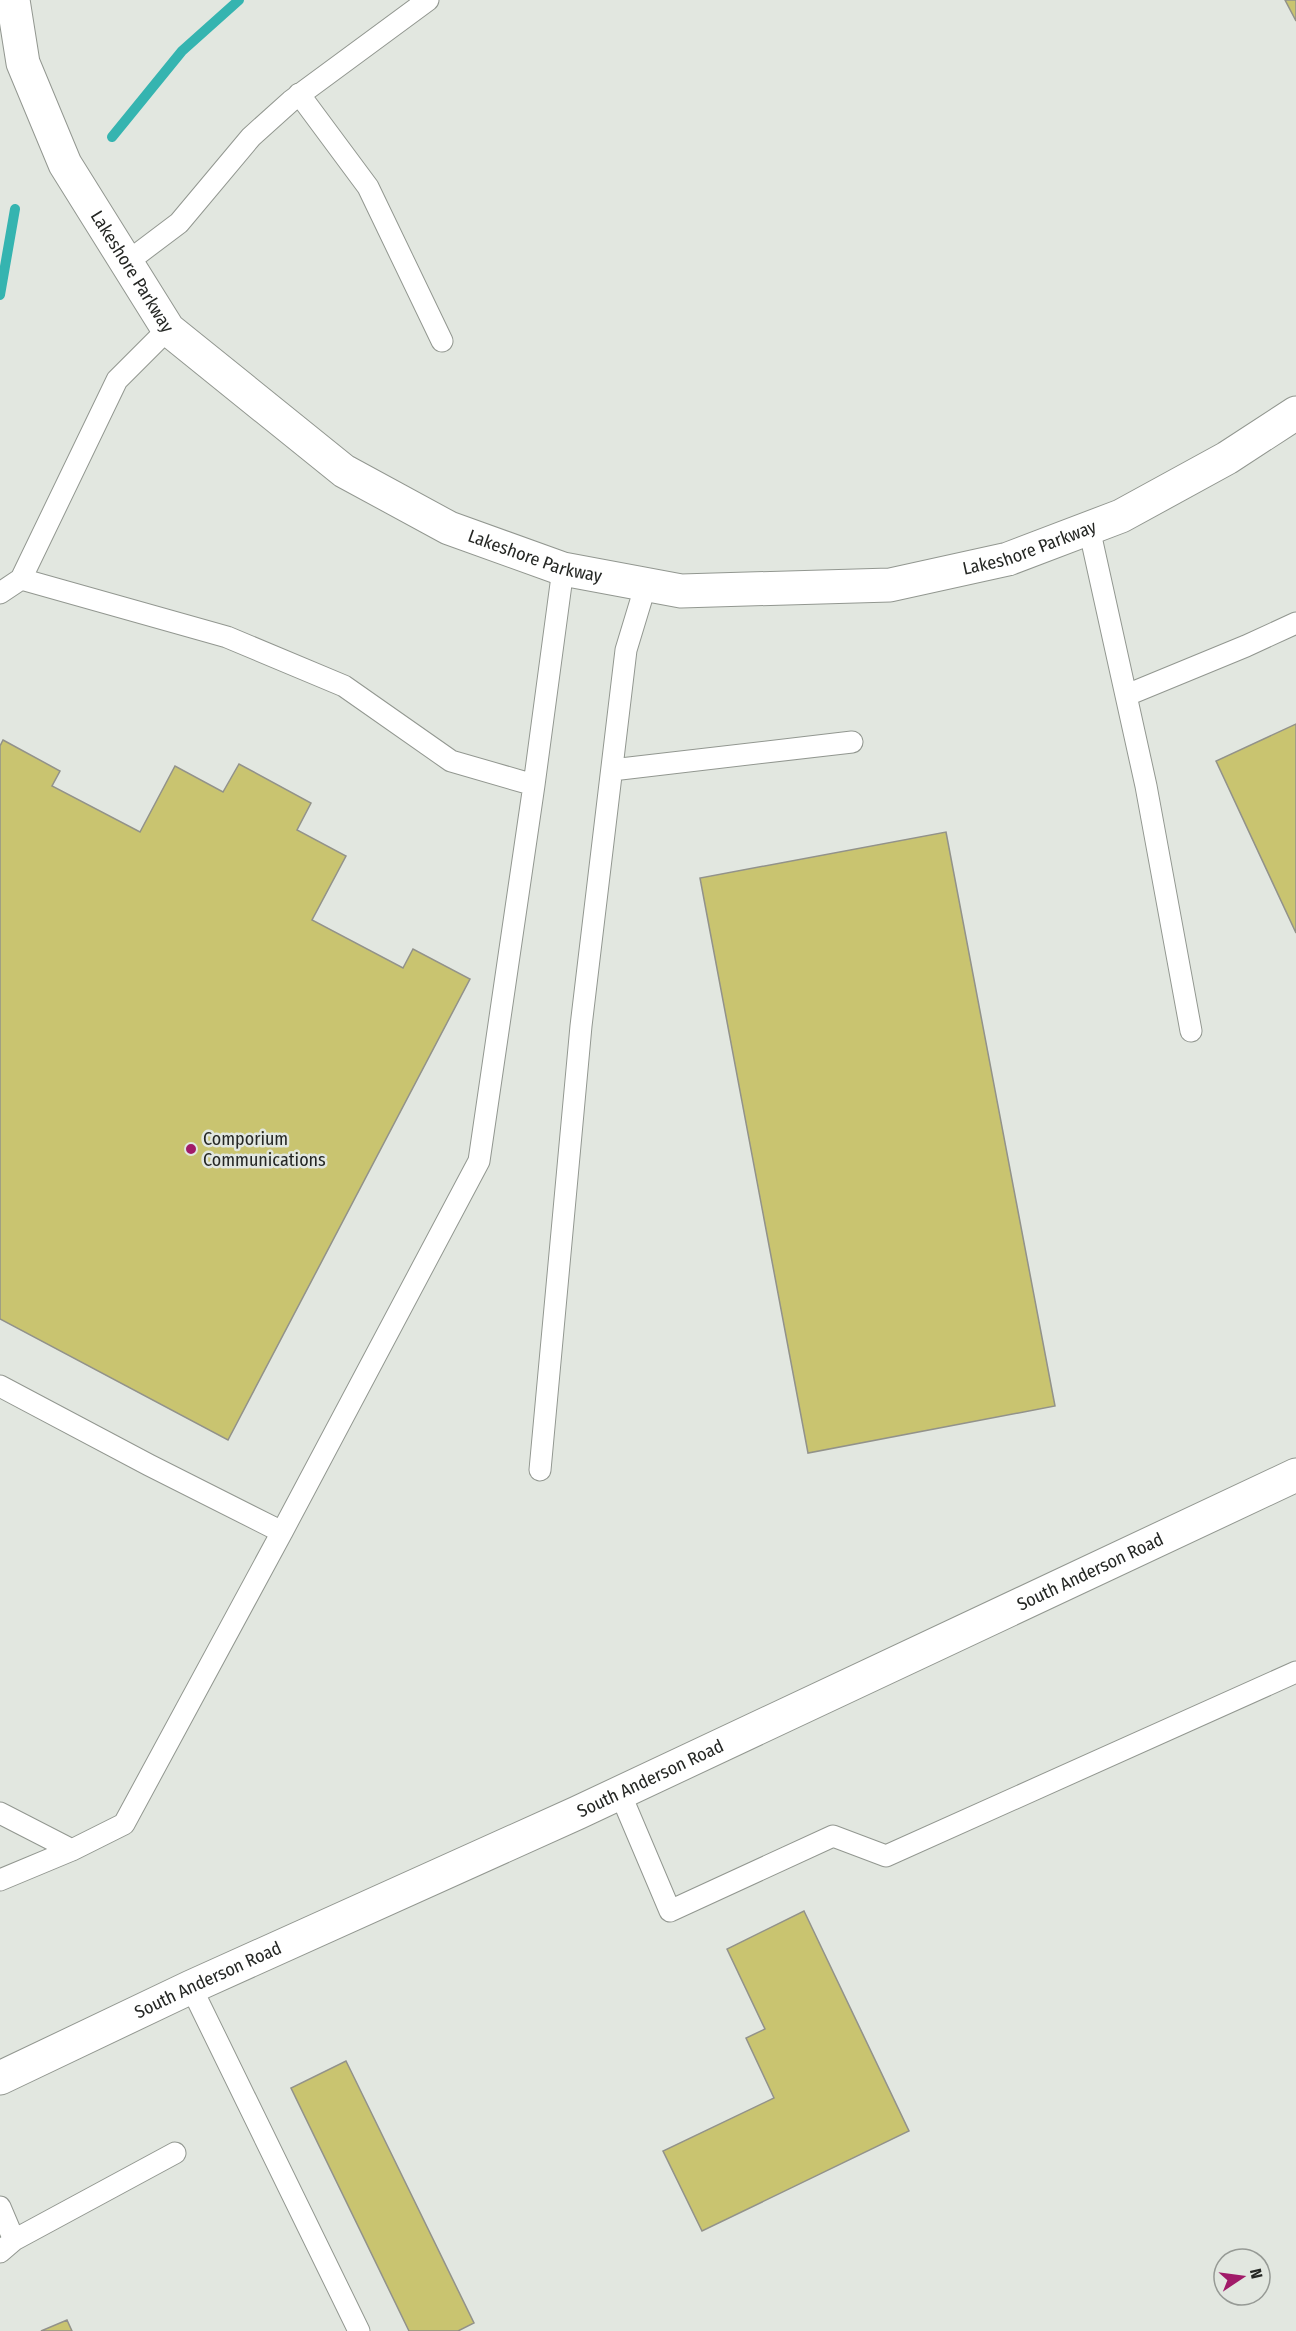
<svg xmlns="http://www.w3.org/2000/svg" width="1296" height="2331" viewBox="0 0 1296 2331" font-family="'Fira Sans Condensed',sans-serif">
<rect width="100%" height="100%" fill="#e2e7e0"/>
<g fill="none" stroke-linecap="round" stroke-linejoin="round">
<path stroke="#35b4b0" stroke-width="10" d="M112 137 182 51 239 0
M0 295 15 209"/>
</g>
<path fill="#c9c470" stroke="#92928a" stroke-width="1.5" d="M1285 0H1296V21Z
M1296 724V933L1216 761Z
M3 740 60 771 52 786 140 832 175 766 223 792 239 764 311 803 297 830 346 856 312 920 403 968 413 949 470 979 228 1440 0 1319V746Z
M946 832 1055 1406 808 1453 700 878Z
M804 1911 909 2131 702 2231 663 2151 774 2098 746 2038 765 2029 727 1949Z
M346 2061 474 2323 458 2331H409L291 2088Z
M67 2320 72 2331H41Z"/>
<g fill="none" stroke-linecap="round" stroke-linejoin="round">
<g stroke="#929790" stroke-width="23">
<path id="lane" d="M299 94 368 187 442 341
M126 263 179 223 251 137 291 101 428 0
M1089 528 1146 786 1191 1031
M21 579 227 637 344 686 451 761 534 785
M0 593 21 579 117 380 168 329
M1127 695 1246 646 1296 623
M612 770 852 742
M0 1386 149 1465 282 1532 479 1161 534 785 563 569
M540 1470 581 1026 626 650 646 584
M620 1793 670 1911 833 1836 886 1856 1296 1672
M0 1813 72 1850
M0 1880 72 1850 124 1824 282 1532
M191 1987 359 2331
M0 2207 14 2240 0 2252
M14 2240 175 2153"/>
</g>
<g stroke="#929790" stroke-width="35">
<g id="street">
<path id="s1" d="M13 0 23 63 65 164 168 329 344 471 449 528 563 569 681 591 890 585 1008 559 1121 516 1227 458 1296 413"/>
</g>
</g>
<g stroke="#929790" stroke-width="35">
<g id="primary">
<path id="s2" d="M0 2078 191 1987 577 1813 1296 1475"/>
</g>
</g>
<use href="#lane" stroke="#fff" stroke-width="21"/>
<use href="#street" stroke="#fff" stroke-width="33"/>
<use href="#primary" stroke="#fff" stroke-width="33"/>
</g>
<circle fill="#a11b69" stroke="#e2e7e0" stroke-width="2" cx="191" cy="1149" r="6"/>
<g text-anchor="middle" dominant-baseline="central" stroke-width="5" stroke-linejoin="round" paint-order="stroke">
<g font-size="18" fill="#252724" stroke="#e2e7e0">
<text stroke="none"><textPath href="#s1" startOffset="300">Lakeshore Parkway</textPath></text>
<text stroke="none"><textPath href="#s1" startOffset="1308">Lakeshore Parkway</textPath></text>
<text stroke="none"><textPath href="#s1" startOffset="804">Lakeshore Parkway</textPath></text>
<text stroke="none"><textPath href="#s2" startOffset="1202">South Anderson Road</textPath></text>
<text stroke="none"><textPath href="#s2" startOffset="716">South Anderson Road</textPath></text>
<text stroke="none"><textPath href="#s2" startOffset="230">South Anderson Road</textPath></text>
</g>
<g font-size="18" fill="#252724" stroke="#e2e7e0" text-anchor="start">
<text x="203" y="1139">Comporium<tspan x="203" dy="21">Communications</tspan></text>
</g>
</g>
<g transform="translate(1242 2277) rotate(77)"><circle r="28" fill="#e2e7e0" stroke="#969a95" stroke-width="1.5"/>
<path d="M0-4.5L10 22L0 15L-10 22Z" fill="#a11b69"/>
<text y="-9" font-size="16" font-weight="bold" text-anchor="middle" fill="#252724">N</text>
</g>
</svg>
